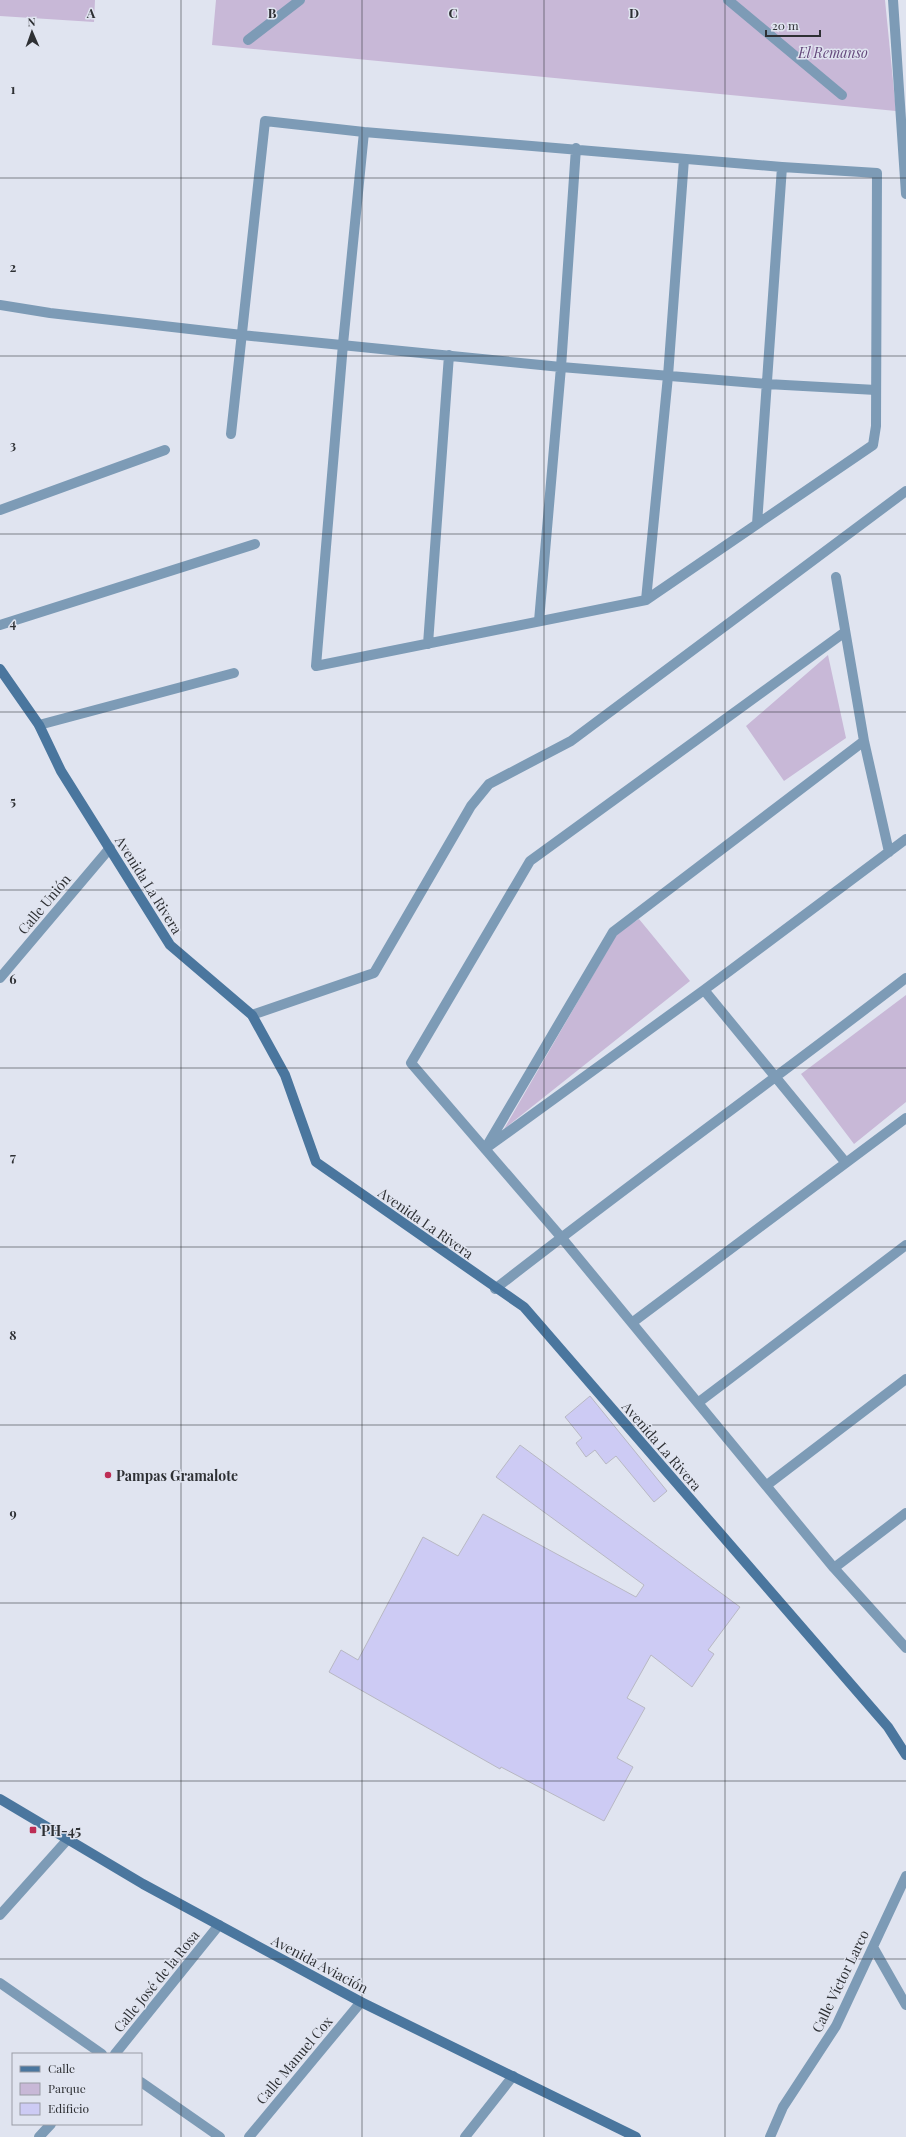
<svg xmlns="http://www.w3.org/2000/svg" width="906" height="2137" viewBox="0 0 906 2137" font-family="'Playfair Display',serif">
<rect width="100%" height="100%" fill="#e0e4f0"/>
<path fill="#c8b8d7" d="M0 0H95L94 22 0 16Z
M216 0H885L896 111 212 45Z
M828 655 846 738 784 781 746 726Z
M639 919 690 981 504 1129 618 932Z
M906 995V1102L854 1144 801 1074Z"/>
<path fill="#cdcbf4" stroke="#b8b8c3" d="M590 1396 667 1491 654 1502 616 1456 606 1464 595 1450 586 1457 576 1443 582 1438 565 1417Z
M520 1445 740 1607 708 1650 714 1654 692 1687 651 1655 627 1698 645 1708 617 1758 633 1767 604 1821 501 1767 500 1769 329 1672 341 1650 358 1660 423 1537 458 1556 483 1514 636 1597 644 1585 496 1477Z"/>
<g fill="none" stroke-linecap="round" stroke-linejoin="round">
<path stroke="#7d9bb6" stroke-width="10" d="M728 0 842 95
M248 40 300 0"/>
<path stroke="#7d9bb6" stroke-width="10" d="M893 0 906 194
M0 305 50 313 242 335 561 367 767 384 876 390
M231 434 265 121 364 132 782 167 877 173 876 426 873 445 646 600 316 666 343 344 364 132
M0 510 165 450
M757 524 782 167
M836 577 864 741 889 852
M646 600 668 376 684 159
M539 621 561 367 576 148
M0 625 255 544
M845 632 530 861 411 1063 561 1237 834 1568 906 1648
M428 644 449 355
M39 725 234 673
M0 978 110 848
M704 990 846 1163
M252 1015 374 973 471 806 489 784 571 741 906 491
M489 1146 704 990 906 839
M485 1149 613 932 864 741
M495 1289C630 1183 770 1083 906 978
M633 1322 906 1118
M699 1402 906 1245
M767 1485 906 1379
M834 1568 906 1513
M0 1915 68 1839
M873 1947 906 2005
M0 1983 102 2054
M115 2054 219 1925
M141 2082 220 2137
M39 2137 51 2124
M249 2137 361 2002
M465 2137 513 2076
M770 2137 783 2107 836 2026 906 1876"/>
<path stroke="#4a769e" stroke-width="10" d="M0 669 39 725 61 771 170 945 252 1015 285 1075 316 1162 524 1307 888 1727 906 1755
M0 1799 143 1884 361 2002 636 2137"/>
</g>
<path fill="none" stroke="#2e3034" stroke-width="1" stroke-opacity="0.55" d="M181 0V2137M362 0V2137M544 0V2137M725 0V2137M0 178H906M0 356H906M0 534H906M0 712H906M0 890H906M0 1068H906M0 1247H906M0 1425H906M0 1603H906M0 1781H906M0 1959H906"/>
<g fill="#bd2d55" stroke="#e0e4f0" stroke-width="1.5">
<circle cx="108" cy="1475" r="4"/>
<rect x="29" y="1826" width="8" height="8" rx="2"/>
</g>
<g text-anchor="middle" dominant-baseline="central" stroke-width="3" stroke-linejoin="round" paint-order="stroke">
<g font-size="14" font-style="italic" fill="#65497c" stroke="#e0e4f0">
<text x="833" y="52">El Remanso</text>
</g>
<g font-size="14" fill="#2e3034" stroke="#e0e4f0">
<text transform="translate(149 885) rotate(58)">Avenida La Rivera</text>
<text transform="translate(44 904) rotate(-50)">Calle Unión</text>
<text transform="translate(426 1223) rotate(35)">Avenida La Rivera</text>
<text transform="translate(662 1446) rotate(49)">Avenida La Rivera</text>
<text transform="translate(320 1964) rotate(28)">Avenida Aviación</text>
<text transform="translate(156 1981) rotate(-51)">Calle José de la Rosa</text>
<text transform="translate(840 1981) rotate(-64)">Calle Víctor Larco</text>
<text transform="translate(294 2060) rotate(-50)">Calle Manuel Cox</text>
</g>
<g font-size="14" font-weight="bold" fill="#2e3034" stroke="#e0e4f0" text-anchor="start">
<text x="116" y="1475">Pampas Gramalote</text>
<text x="41" y="1830">PH-45</text>
</g>
</g>
<g font-size="13" text-anchor="middle" font-weight="bold" fill="#2e3034" stroke="#e0e4f0" stroke-width="3" stroke-linejoin="round" paint-order="stroke">
<text x="91" y="18">A</text>
<text x="272" y="18">B</text>
<text x="453" y="18">C</text>
<text x="634" y="18">D</text>
<text x="13" y="94">1</text>
<text x="13" y="272">2</text>
<text x="13" y="450">3</text>
<text x="13" y="628">4</text>
<text x="13" y="806">5</text>
<text x="13" y="984">6</text>
<text x="13" y="1162">7</text>
<text x="13" y="1340">8</text>
<text x="13" y="1518">9</text>
</g>
<rect x="12" y="2053" width="130" height="72" fill="#e0e4f0" stroke="#999ca5"/>
<rect x="20" y="2066" width="20" height="6" fill="#4a769e" stroke="#999ca5"/>
<text x="48" y="2073" font-size="12" fill="#2e3034">Calle</text>
<rect x="20" y="2083" width="20" height="12" fill="#c8b8d7" stroke="#999ca5"/>
<text x="48" y="2093" font-size="12" fill="#2e3034">Parque</text>
<rect x="20" y="2103" width="20" height="12" fill="#cdcbf4" stroke="#999ca5"/>
<text x="48" y="2113" font-size="12" fill="#2e3034">Edificio</text>
<g transform="translate(32 32) rotate(358)" stroke="#e0e4f0" stroke-width="3" paint-order="stroke">
<path d="M0-3L7 15L0 10L-7 15Z" fill="#2e3034"/>
<text y="-6" font-size="11" font-weight="bold" text-anchor="middle" fill="#2e3034">N</text>
</g>
<path d="M766 30v6h54v-6" fill="none" stroke="#2e3034" stroke-width="2"/>
<text x="772" y="30" font-size="12" fill="#2e3034" stroke="#e0e4f0" stroke-width="3" paint-order="stroke">20 m</text>
</svg>
